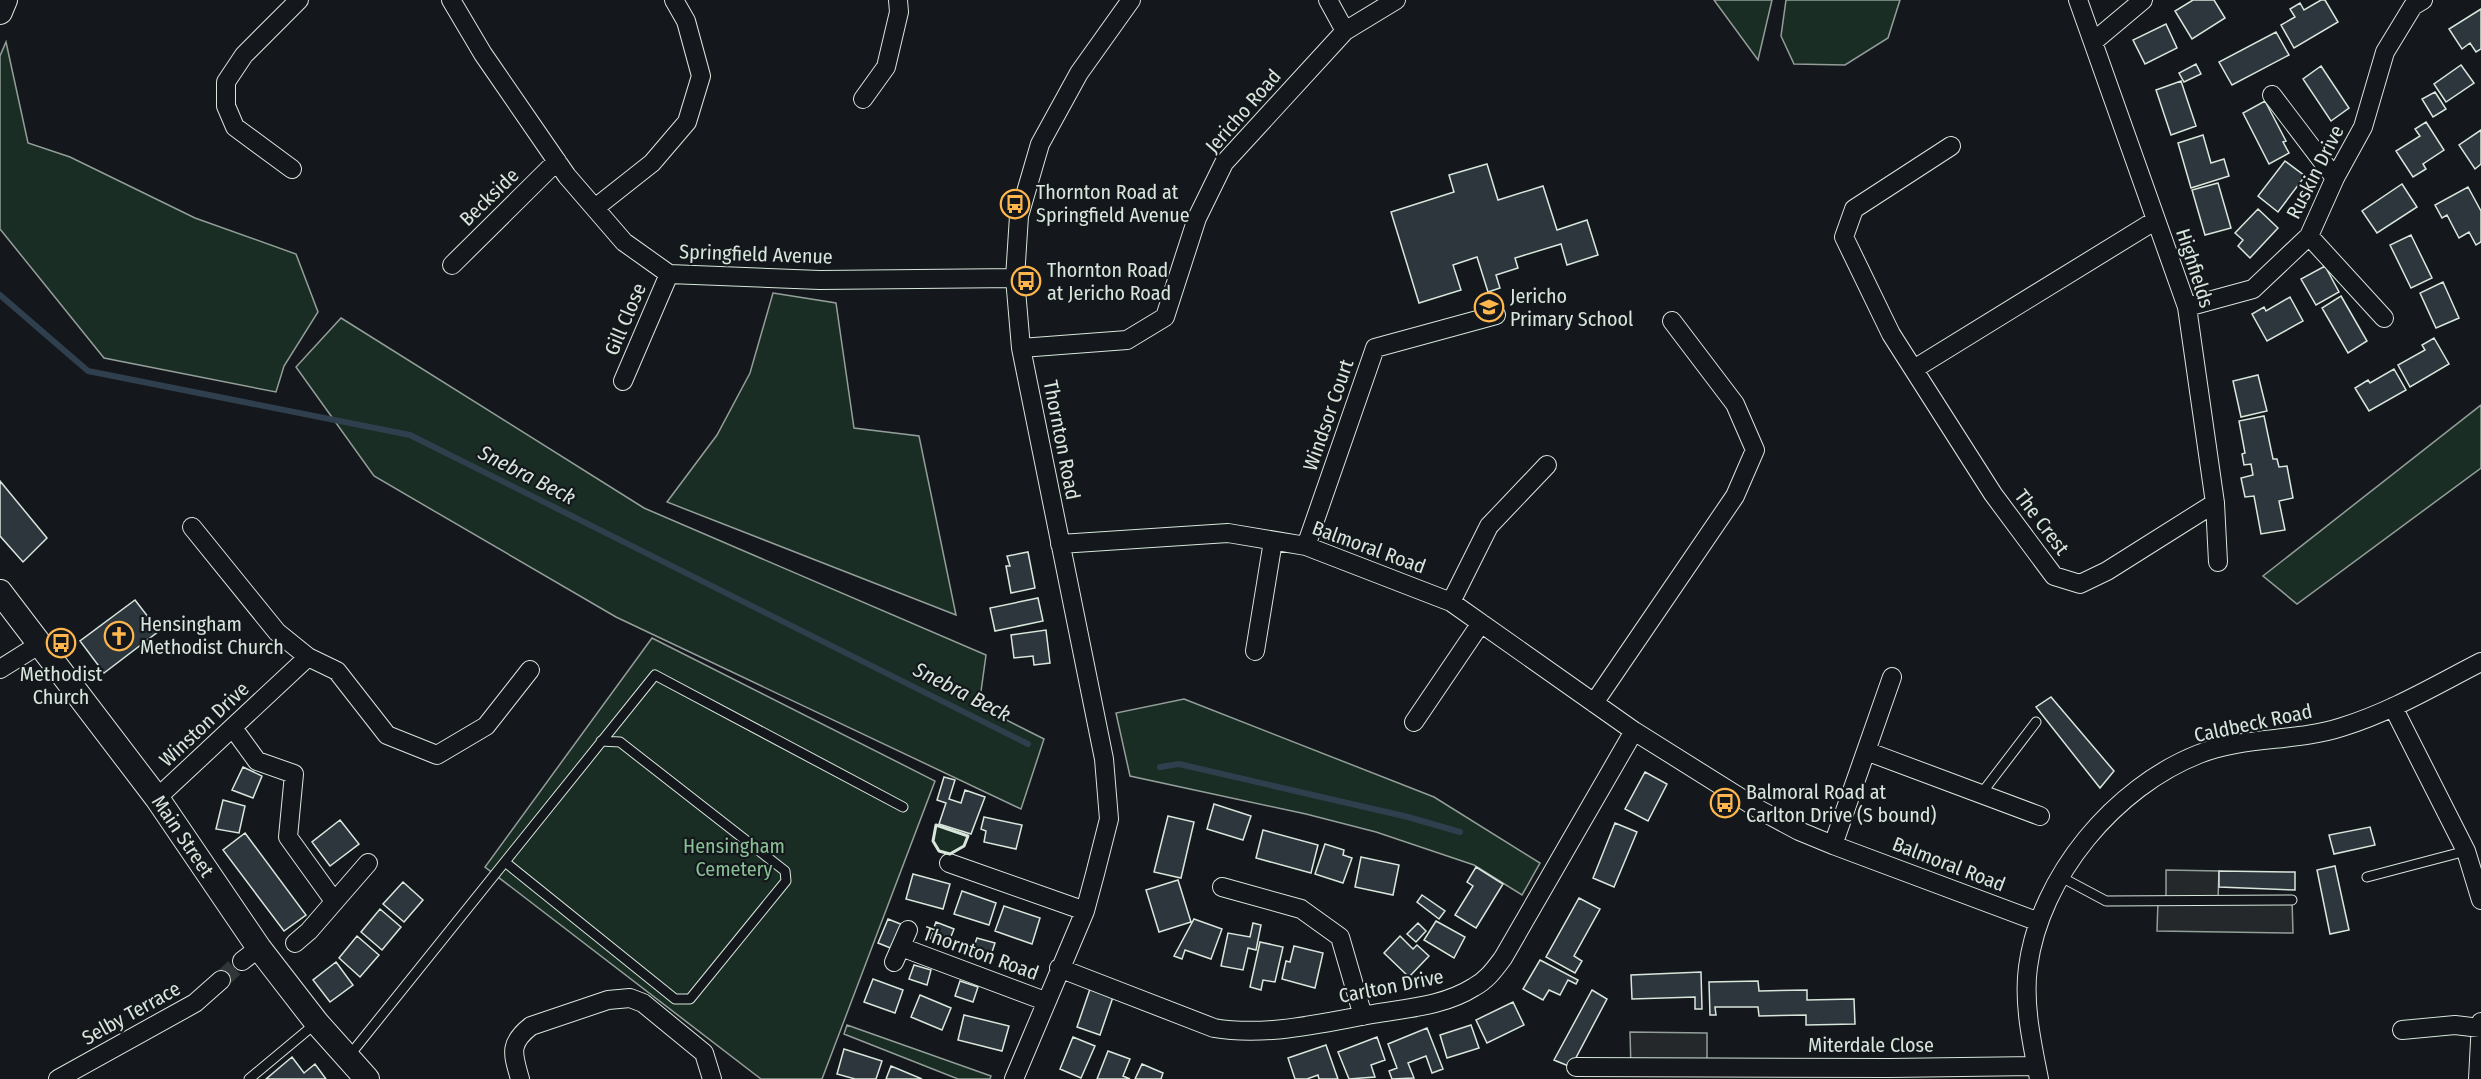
<svg xmlns="http://www.w3.org/2000/svg" width="2481" height="1079" viewBox="0 0 2481 1079" font-family="'Fira Sans Condensed',sans-serif">
<rect width="100%" height="100%" fill="#14181c"/>
<path fill="#1a2d24" stroke="#939e99" stroke-width="1.5" d="M1714 0H1772L1758 60Z
M1786 0H1900L1888 38 1845 65 1794 64 1781 36Z
M6 42 28 143 70 157 195 218 296 254 318 312 284 366 276 392 104 358 0 229V56Z
M773 293 836 303 854 428 919 436 956 615 667 502 717 435 750 373Z
M341 318 644 508 986 655 979 706 1044 739 1021 809 616 617 374 476 296 367Z
M2481 405V468L2297 604 2263 576Z
M652 638 935 781 822 1079H761L485 867Z
M1184 699 1434 797 1540 863 1522 895 1474 865 1376 832 1306 814 1130 776 1116 713Z
M936 825 968 836 964 846 950 854 939 851 933 841Z
M847 1025 991 1076 990 1079H958L844 1034Z"/>
<path fill="#24282b" stroke="#939e99" stroke-width="1.5" d="M2166 870 2219 871 2218 900H2292L2293 933 2157 931 2158 901H2166Z
M1630 1032 1707 1033V1068L1631 1069Z"/>
<g fill="none" stroke-linecap="round" stroke-linejoin="round">
<path stroke="#2f3f4d" stroke-width="6" d="M0 295 88 371 410 435 1028 744
M1160 767 1179 764 1408 817 1460 832"/>
</g>
<path fill="#2c363c" stroke="#d8e6dc" stroke-width="1.5" d="M2193 0H2214L2225 18 2192 39 2175 11Z
M2321 0H2325L2338 22 2294 48 2281 25 2295 17 2290 9 2300 3 2304 10Z
M2481 9V49L2476 52 2470 43 2462 49 2449 29Z
M2166 24 2177 48 2145 64 2133 40Z
M2276 32 2289 55 2232 85 2219 62Z
M2196 64 2201 74 2184 82 2179 73Z
M2461 65 2474 83 2446 102 2434 84Z
M2321 66 2349 108 2331 121 2303 79Z
M2181 81 2196 126 2171 135 2156 90Z
M2435 92 2446 109 2433 117 2422 99Z
M2265 101 2286 141 2283 142 2289 153 2269 164 2243 113Z
M2426 122 2444 150 2423 164 2426 169 2413 177 2396 151 2420 136 2415 129Z
M2481 130V164L2475 169 2459 145Z
M2203 135 2211 163 2224 159 2229 176 2191 188 2178 143Z
M2285 161 2305 176 2278 212 2258 196Z
M1487 164 1498 200 1543 186 1557 230 1587 220 1598 255 1567 265 1561 244 1515 258 1518 268 1496 275 1500 288 1488 292 1477 257 1453 265 1461 290 1419 303 1391 212 1454 192 1449 175Z
M2218 183 2231 228 2205 235 2192 190Z
M2402 184 2417 207 2377 233 2362 211Z
M2468 187 2481 211V242L2476 245 2469 232 2459 238 2447 215 2442 218 2435 205Z
M2258 209 2278 228 2250 258 2238 246 2243 240 2235 233Z
M2411 235 2432 278 2411 288 2390 245Z
M2325 266 2339 292 2316 305 2301 279Z
M2443 282 2459 318 2436 328 2420 293Z
M2341 296 2367 341 2348 353 2322 308Z
M2290 297 2303 321 2267 341 2252 314 2264 307 2266 311Z
M2434 338 2449 364 2410 387 2398 365 2425 350 2422 345Z
M2394 369 2406 390 2369 411 2355 388 2368 380 2370 383Z
M2258 375 2267 411 2241 417 2233 381Z
M2264 416 2273 459H2277L2279 467 2287 466 2293 498 2279 501 2285 530 2261 534 2254 496 2245 497 2241 478 2253 475 2251 464 2244 465 2242 454 2245 453 2239 421Z
M0 481 47 538 23 562 0 536Z
M1028 552 1035 588 1011 593 1006 566H1010L1007 556Z
M1038 598 1043 621 995 631 990 608Z
M135 600 159 631 104 673 80 641Z
M1046 630 1050 663 1034 665 1033 656 1014 658 1011 635Z
M2051 697 2114 771 2100 788 2036 707Z
M243 767 262 776 253 798 232 790Z
M1645 772 1667 784 1648 821 1625 809Z
M944 777 955 780 949 799 961 803 965 790 985 797 971 834 939 824 946 803 937 800Z
M223 800 245 806 239 833 216 829Z
M1214 804 1251 816 1243 840 1207 829Z
M1168 816 1194 822 1181 878 1154 872Z
M984 817 1022 825 1016 849 984 842 986 831 981 829Z
M340 820 359 844 330 866 312 842Z
M1615 823 1637 832 1614 887 1593 878Z
M2370 827 2375 845 2334 854 2329 835Z
M1263 830 1318 845 1311 873 1256 858Z
M245 833 306 915 284 931 223 850Z
M1325 844 1344 850 1343 855 1352 858 1343 883 1315 874Z
M1361 857 1399 865 1393 895 1355 887Z
M2335 866 2349 930 2330 934 2317 870Z
M1476 867 1503 884 1476 928 1455 915 1473 886 1467 882Z
M2219 871 2295 872V890L2219 887Z
M913 874 950 884 943 909 906 899Z
M1178 880 1191 922 1159 932 1146 890Z
M403 882 423 900 404 922 383 904Z
M962 891 996 903 989 925 954 914Z
M1422 895 1445 911 1439 919 1417 902Z
M1579 898 1600 909 1574 956 1582 961 1575 973 1546 957Z
M1004 906 1040 918 1032 944 995 931Z
M380 909 401 927 382 950 361 932Z
M888 919 903 925 893 949 878 943Z
M1194 919 1222 929 1211 959 1185 950 1182 959 1174 956Z
M1436 921 1465 937 1454 958 1424 940Z
M936 922 954 929 948 944 930 938Z
M1253 923 1261 925 1256 950 1248 948 1243 970 1221 966 1228 933 1250 937Z
M1418 923 1426 931 1416 942 1407 934Z
M357 936 379 955 360 977 339 958Z
M1400 936 1413 949 1417 945 1429 956 1409 977 1384 953Z
M977 938 995 943 990 958 972 952Z
M1260 942 1283 947 1275 982 1263 980 1261 990 1250 987Z
M1294 946 1323 953 1315 988 1282 979 1286 961 1290 962Z
M1540 960 1578 980 1576 984 1568 980 1560 995 1549 990 1543 1000 1523 989Z
M336 962 353 985 330 1002 313 980Z
M914 965 931 970 927 985 909 979Z
M1701 972 1702 1009H1695V997L1632 999 1631 975Z
M873 979 903 990 895 1013 864 1002Z
M960 981 978 987 973 1002 955 996Z
M1758 981 1759 991 1807 990V1000L1854 999 1855 1024 1806 1025V1015L1759 1016 1758 1007H1715L1716 1015H1710L1709 982Z
M1090 989 1113 997 1100 1035 1077 1027Z
M1592 990 1607 999 1571 1067 1554 1060Z
M920 995 951 1008 942 1030 911 1017Z
M1513 1002 1524 1025 1487 1043 1476 1020Z
M964 1015 1009 1026 1002 1051 958 1040Z
M1471 1025 1479 1048 1447 1058 1440 1035Z
M1427 1028 1443 1069 1432 1073 1426 1056 1408 1063 1414 1078 1392 1079 1389 1071 1397 1068 1388 1044Z
M1073 1037 1095 1046 1081 1078 1060 1069Z
M1377 1037 1385 1060 1371 1065 1375 1077 1349 1079 1338 1052Z
M1326 1045 1338 1079H1319L1318 1075 1307 1079H1295L1288 1058Z
M844 1049 882 1061 876 1079H855L837 1074Z
M1108 1051 1130 1059 1123 1076 1130 1079H1097Z
M292 1057 304 1073 315 1064 326 1079H266Z
M1142 1064 1163 1073 1161 1079H1135Z
M891 1066 922 1079H886Z"/>
<g fill="none" stroke-linecap="round" stroke-linejoin="round">
<path stroke="#313739" stroke-width="18" stroke-dasharray="18 9" stroke-linecap="butt" d="M221 980 242 961"/>
<g stroke="#d8e6dc" stroke-width="11">
<path id="lane" d="M1981 794 2036 722
M505 862 675 999H690L786 881 785 871 620 742 601 741
M2061 877 2106 901 2292 900
M2367 877 2466 851
M349 1056 655 675 903 807
M249 1079 315 1024"/>
</g>
<g stroke="#d8e6dc" stroke-width="20">
<path id="street" d="M451 0 483 54 567 176 624 242 669 274 820 280 1015 278
M1328 0 1345 31
M2078 0 2187 307 2215 503 2218 562
M2093 42 2143 0
M2272 95 2335 178
M863 99 886 67 899 12 898 0
M1951 146 1854 209 1844 237 1891 334 1993 494 2054 576 2080 584 2107 571 2215 503
M292 169 235 127 226 106V82L244 55 299 0
M595 208 652 163 687 122 701 76 686 21 674 0
M2309 236 2384 318
M452 265 557 161
M2187 307 2253 289 2309 236 2335 178 2363 127 2385 52 2413 6 2423 0
M1021 348 1127 340 1165 317 1197 218 1224 163 1345 31 1396 0
M1914 369 2156 220
M623 381 669 274
M192 527 277 632 308 657 337 671 387 735 437 755 486 726 530 670
M1060 544 1228 533 1306 546 1451 602 1634 731 1760 810 1799 831 1833 845 2039 922
M1306 546 1375 348 1496 315
M1451 602 1489 526 1547 465
M1255 651 1273 541
M0 669 40 644
M1594 703 1735 496 1755 450 1735 404 1672 321
M2393 707 2466 851 2481 900
M1414 722 1481 623
M233 728 257 761 294 774 288 837 334 901
M1866 751 2040 816
M157 798 308 657
M1833 845 1892 677
M949 863 1085 911
M1222 887 1301 909 1340 937 1363 1016
M295 943 309 931 368 863
M901 947 1045 1001
M242 961 259 948
M894 962 908 930
M1059 968 1214 1028C1266 1037 1322 1023 1373 1014 1408 1008 1444 1006 1474 987 1487 980 1494 970 1503 958L1634 731
M2402 1030 2455 1025 2480 1028
M1576 1067 1890 1068 2036 1066
M58 1079 195 1003 221 980
M520 1079C513 1054 508 1044 531 1026L608 1000 630 998 643 1003 704 1053 712 1079
M1014 1079 1085 911 1095 874 1109 819 1104 759 1021 348 1015 278 1019 216 1040 144 1079 73 1131 0
M2039 1079C2032 1043 2023 1004 2028 967 2040 876 2115 787 2199 754 2244 736 2296 742 2342 727 2391 712 2436 685 2481 662
M2478 1079 2481 1022"/>
</g>
<g stroke="#d8e6dc" stroke-width="26">
<path id="secondary" d="M0 12 5 0
M0 592 157 798 259 948 317 1023 367 1079"/>
</g>
<use href="#lane" stroke="#14181c" stroke-width="9"/>
<use href="#street" stroke="#14181c" stroke-width="18"/>
<use href="#secondary" stroke="#14181c" stroke-width="24"/>
<path stroke="#d8e6dc" stroke-width="3" d="M936 825 968 836 964 846 950 854 939 851 933 841Z"/>
</g>
<defs>
<g id="bus-ring" transform="scale(1.5)"><circle r="9.5" fill="#14181c" stroke="#ffb74d" stroke-width="1.5"/><path d="M-5-6H5V4H4V6H2V4H-2V6H-4V4H-5ZM-3.5-4V0h7V-4ZM-3.5 1.2v1.5H-2V1.2ZM2 1.2v1.5H3.5V1.2Z" fill="#ffb74d"/></g>
<g id="school-ring" transform="scale(1.5)"><circle r="9.5" fill="#14181c" stroke="#ffb74d" stroke-width="1.5"/><path d="M0-5L7-2L0 1L-7-2ZM-4 1L0 2.5L4 1V4Q0 6-4 4Z" fill="#ffb74d"/></g>
<g id="church-ring" transform="scale(1.5)"><circle r="9.5" fill="#14181c" stroke="#ffb74d" stroke-width="1.5"/><path d="M-1.2-6h2.4v3.5h3.3v2.4h-3.3V6h-2.4V-.1h-3.3v-2.4h3.3Z" fill="#ffb74d"/></g>
</defs>
<g fill-rule="evenodd">
<use href="#bus-ring" x="1015" y="204"/>
<use href="#bus-ring" x="1026" y="281"/>
<use href="#school-ring" x="1489" y="307"/>
<use href="#church-ring" x="119" y="636"/>
<use href="#bus-ring" x="61" y="643"/>
<use href="#bus-ring" x="1725" y="803"/>
</g>
<g text-anchor="middle" dominant-baseline="central" stroke-width="4.5" stroke-linejoin="round" paint-order="stroke">
<g font-size="20" fill="#d8e6dc" stroke="#14181c">
<text transform="translate(1243 111) rotate(-49)">Jericho Road</text>
<text transform="translate(2315 172) rotate(-63)">Ruskin Drive</text>
<text transform="translate(489 197) rotate(-44)">Beckside</text>
<text transform="translate(756 254) rotate(2)">Springfield Avenue</text>
<text transform="translate(2195 268) rotate(72)">Highfields</text>
<text transform="translate(625 319) rotate(-67)">Gill Close</text>
<text transform="translate(1328 415) rotate(-71)">Windsor Court</text>
<text transform="translate(1062 440) rotate(79)">Thornton Road</text>
<text transform="translate(2042 522) rotate(53)">The Crest</text>
<text transform="translate(1369 547) rotate(20)">Balmoral Road</text>
<text transform="translate(2253 723) rotate(-12)">Caldbeck Road</text>
<text transform="translate(204 724) rotate(-43)">Winston Drive</text>
<text transform="translate(183 836) rotate(56)">Main Street</text>
<text transform="translate(1949 864) rotate(21)">Balmoral Road</text>
<text transform="translate(981 953) rotate(20)">Thornton Road</text>
<text transform="translate(1391 986) rotate(-11)">Carlton Drive</text>
<text transform="translate(131 1013) rotate(-29)">Selby Terrace</text>
<text x="1871" y="1045">Miterdale Close</text>
</g>
<g font-size="20" fill="#d8e6dc" stroke="#14181c" text-anchor="start">
<text x="1036" y="192">Thornton Road at<tspan x="1036" dy="23">Springfield Avenue</tspan></text>
<text x="1047" y="270">Thornton Road<tspan x="1047" dy="23">at Jericho Road</tspan></text>
<text x="1510" y="296">Jericho<tspan x="1510" dy="23">Primary School</tspan></text>
<text x="140" y="624">Hensingham<tspan x="140" dy="23">Methodist Church</tspan></text>
<text x="61" y="674" text-anchor="middle">Methodist<tspan x="61" dy="23">Church</tspan></text>
<text x="1746" y="792">Balmoral Road at<tspan x="1746" dy="23">Carlton Drive (S bound)</tspan></text>
</g>
<g font-size="20" fill="#8ac095" stroke="#14181c">
<text x="734" y="846">Hensingham<tspan x="734" dy="23">Cemetery</tspan></text>
</g>
<g font-size="21" font-style="italic" fill="#d8e6dc" stroke="#14181c">
<text transform="translate(527 475) rotate(27)">Snebra Beck</text>
<text transform="translate(962 692) rotate(27)">Snebra Beck</text>
</g>
</g>
</svg>
